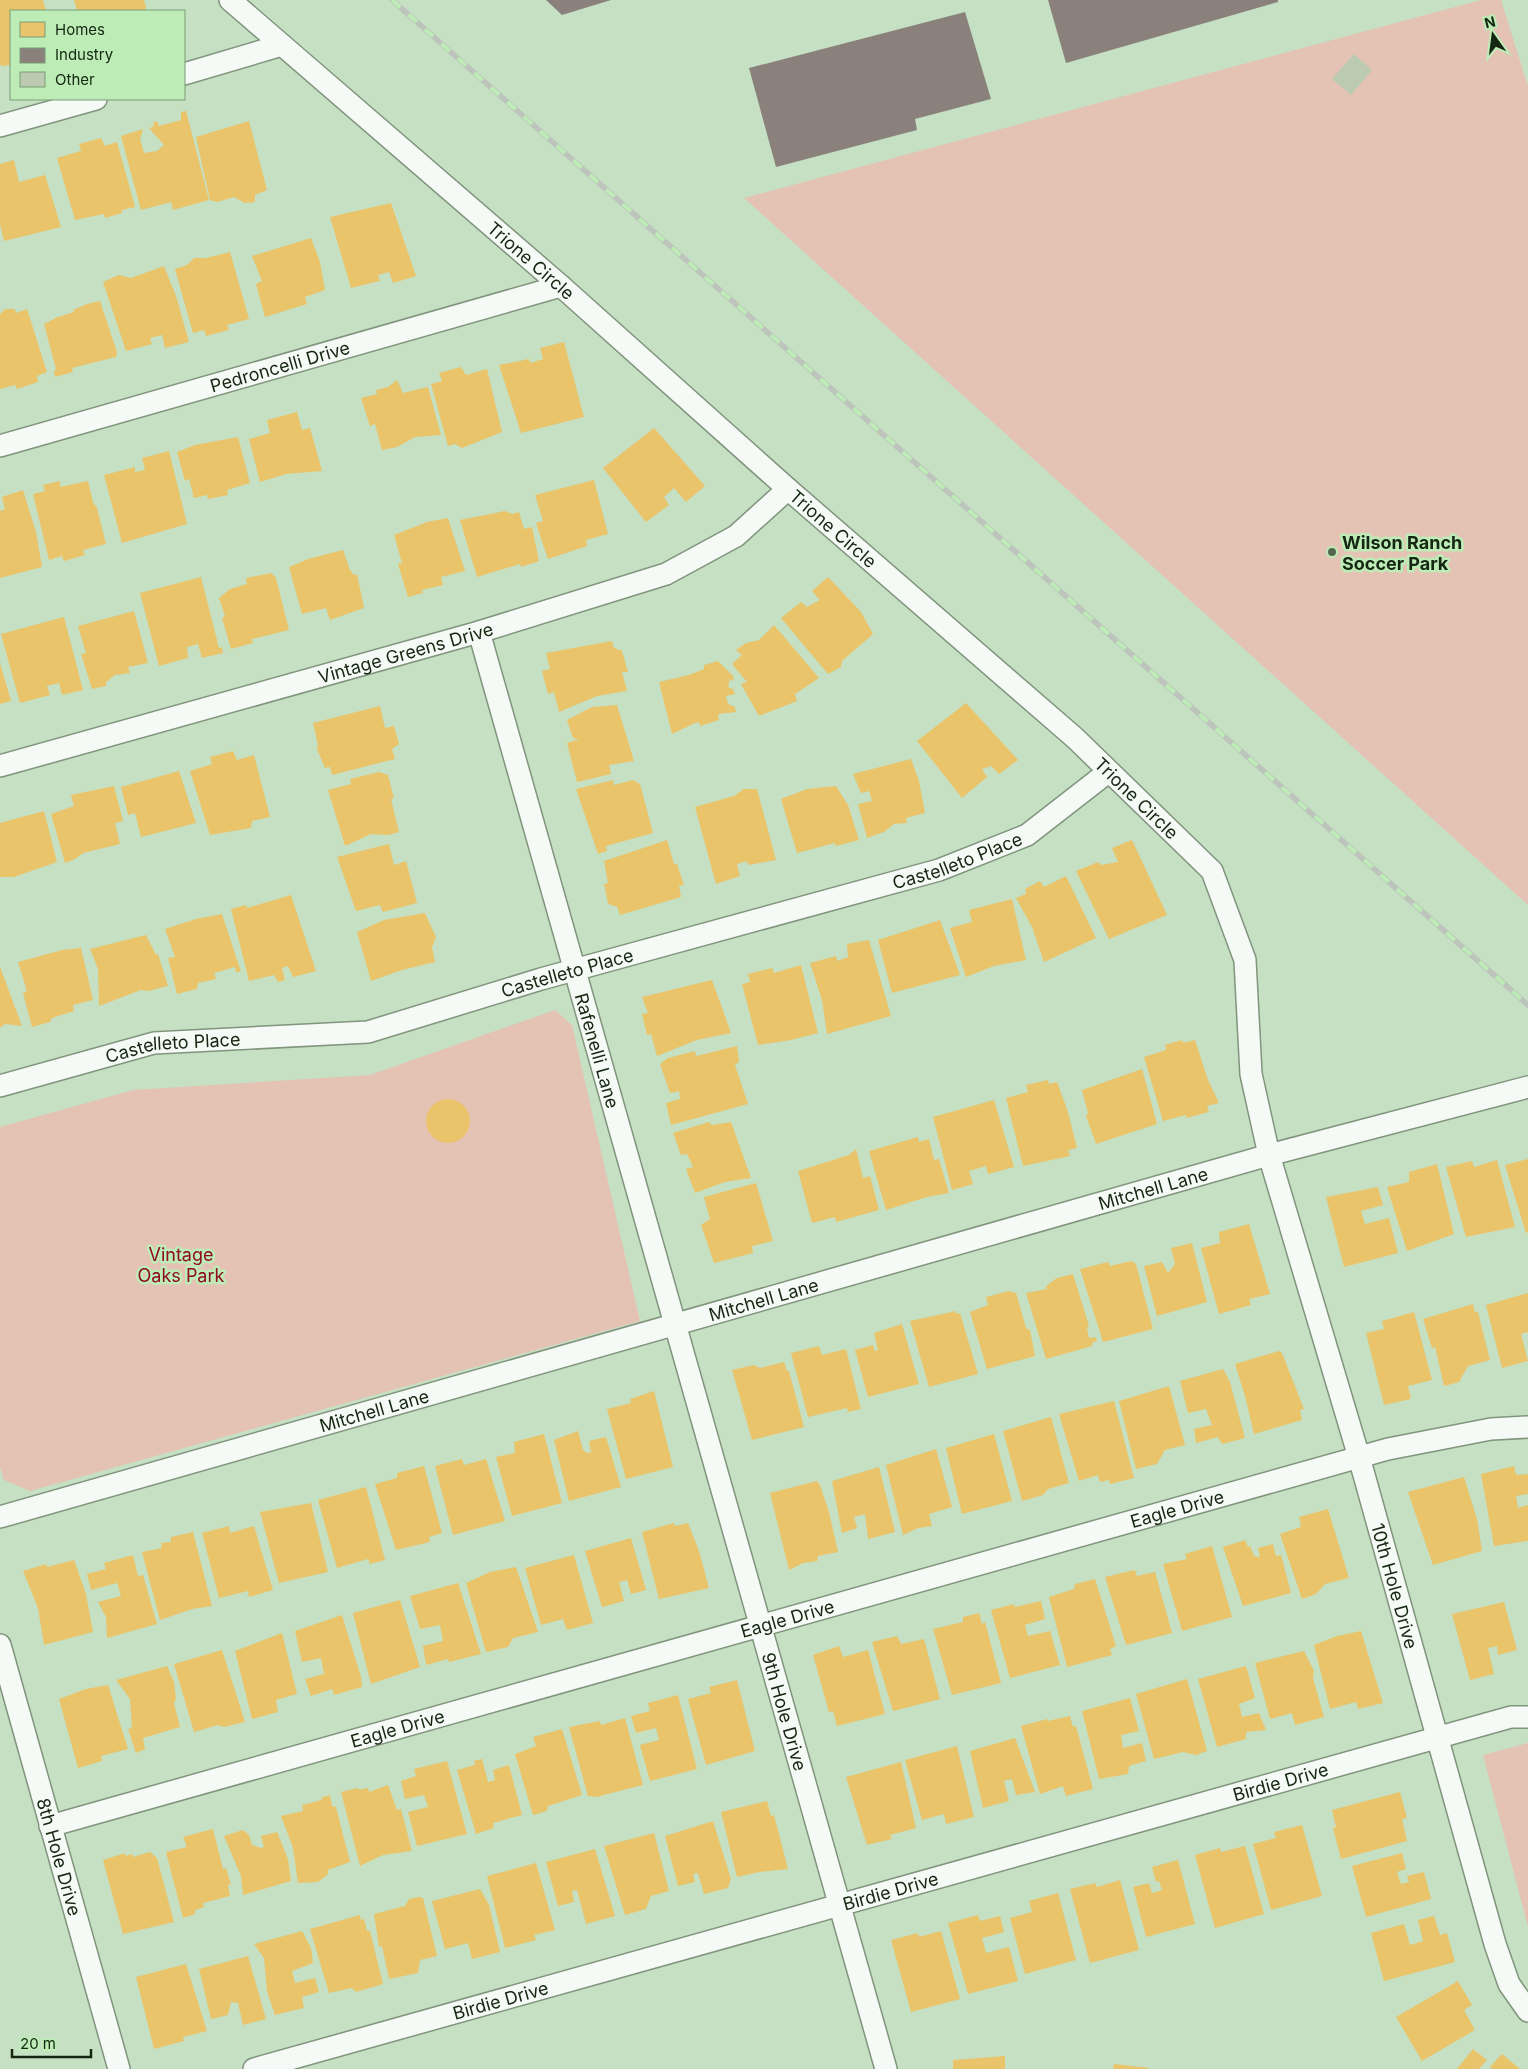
<svg xmlns="http://www.w3.org/2000/svg" width="1528" height="2069" viewBox="0 0 1528 2069" font-family="Inter,sans-serif">
<rect width="100%" height="100%" fill="#c6e0c3"/>
<path fill="#e4c3b5" d="M1481 0H1501L1528 86V905L744 198Z
M555 1010 572 1025 640 1321 30 1491 4 1480 0 1467V1127L133 1090 370 1075Z
M1528 1743V1927L1483 1755Z"/>
<path fill="#e9c46a" d="M0 0H43L46 11H11V65L1 66 0 62Z
M74 0H144L146 7 145 11H77Z
M186 111 209 200 173 210 171 202 141 210 121 136 143 129 140 139 144 153 157 151 164 145 149 128 153 127 154 122 157 121 159 126 181 120V112Z
M249 121 267 190 255 195V202L245 203 234 197 217 202 210 200 196 137Z
M101 138 105 146 117 142 135 207 122 210V213L105 218 104 214 75 220 57 158 81 151 79 144Z
M14 160 19 182 45 175 61 227 4 241 0 224V164Z
M391 203 416 276 393 283 389 272 378 275 380 281 351 288 330 217Z
M311 238 320 262 325 290 305 297 307 304 265 317 256 284 262 281 252 256Z
M230 252 249 319 227 325 229 330 206 336 204 330 193 333 175 269 187 265 194 258H206Z
M164 266 176 296 189 342 165 348 162 335 150 338 152 344 126 351 103 282 119 275 131 278Z
M100 301 117 352 116 357 72 368 73 372 55 377 54 371 56 369 44 324 58 317 74 312 73 310 87 304Z
M5 309H15L16 313 27 309 47 372 37 376 38 382 17 389 15 385 0 389V314Z
M564 342 584 417 521 433 499 365 529 359 530 363 543 359 540 348Z
M461 367 466 375 487 369 502 432 462 448 455 444 448 446 431 384 442 381 439 373Z
M397 380 403 393 428 387 441 435 415 437 397 447 382 450 375 424 370 426 361 398 377 394 376 390 388 387Z
M297 412 302 430 310 428 322 471 286 474 260 482 249 439 270 433 267 420Z
M654 428 705 486 686 502 674 488 664 497 669 505 646 522 603 468Z
M238 437 250 483 227 490 228 495 208 499 207 495 194 498 189 479 185 481 177 452 195 445Z
M169 451 187 524 122 543 104 475 135 467V472L145 470 142 458Z
M594 480 608 534 586 540 587 546 548 559 536 523 543 521 535 495Z
M60 481V487L88 481 93 502 97 508 106 544 83 550 85 555 64 561 62 556 49 560 33 494 45 491 43 485Z
M23 490 36 532 42 567 0 578V511L5 509 2 497Z
M505 511 512 514 519 512 524 529 532 527 539 561 521 567 520 564 477 577 460 520Z
M448 518 465 571 441 577 443 585 422 590 423 593 408 597 398 564 402 563 394 535 427 522Z
M343 550 350 570 354 575 357 574 364 608 330 620 326 608 302 614 289 567 308 559Z
M271 573 276 578 289 630 252 639 253 643 231 649 222 618 225 616 219 598 230 589 247 584 246 578Z
M201 577 219 648 222 647 223 653 202 658 198 644 187 647 188 658 159 666 140 593Z
M828 577 861 612 873 634 842 661 841 667 828 674 781 618 801 602 807 607 820 600 812 591Z
M134 611 148 663 128 667 130 673 115 675 106 682V686L92 689 81 654 86 653 78 626Z
M64 617 83 690 62 695 59 683 47 686 50 695 20 703 1 634Z
M774 625 819 678 795 694 797 701 759 716 741 684 747 682 732 664 742 655 736 650 746 643 759 640Z
M612 641 614 648 622 651 628 672H622L627 691 597 696 559 712 554 692 548 694 542 671 550 669 546 653Z
M718 661 734 677 733 681 730 679 728 687 733 689 735 694 726 696 728 704 735 707 736 712 718 714 719 720 700 726 699 722 695 723 672 734 659 682 689 675 704 669V665Z
M0 663 11 701 0 704Z
M966 703 1018 760 999 774 991 766 982 769 987 777 962 798 917 741Z
M617 705 634 761 609 765 611 774 577 782 567 743 579 739 573 738 567 720 592 707Z
M380 706 385 728 394 726 399 744 392 749 395 759 332 775 330 767 325 768 317 749 318 745 313 723Z
M233 751 237 760 254 755 270 817 252 821 251 828 210 835 190 771 212 764 210 757Z
M911 759 919 781 925 813 906 818 907 823 894 824 884 832 867 838 858 804 872 801 869 791 861 793 853 774Z
M179 771 196 823 141 837 135 813 128 815 121 787Z
M379 772 388 775 394 798 391 799 399 832 388 835 371 834 345 846 328 790 351 784 350 779Z
M613 780 614 785 633 780 640 784 653 833 606 846 607 851 598 854 576 789Z
M114 786 123 821 115 823 120 844 83 853 75 859 65 863 51 814 74 806 71 795Z
M836 786 848 805 859 840 836 846 835 843 797 853 781 799 807 789Z
M744 789H757L776 860 748 865 747 861 737 864 740 876 716 884 695 807 734 796Z
M44 811 57 862 14 877H0V823Z
M667 840 674 864H677L684 885 679 886 681 897 620 915 617 906H613L608 903 604 884 608 883 604 861Z
M1132 840 1167 915 1109 939 1076 871 1098 862 1101 865 1118 862 1112 848Z
M389 844 394 865 406 861 417 903 383 912 380 905 356 911 337 857Z
M1066 876 1096 938 1044 962 1032 927 1016 898 1026 894 1025 889 1040 881 1044 887Z
M291 895 316 971 293 977 288 966 282 968 285 980 278 982 274 975 249 981 231 909 246 905 247 908Z
M1012 899 1026 960 994 966 966 977 950 928 972 922 969 910Z
M425 913 436 937 432 947 435 962 402 970 371 981 357 932 384 920Z
M222 914 241 972H236L235 967 214 973 216 979 198 983 197 989 177 994 168 958 175 957 165 929 196 919Z
M940 920 960 975 892 993 878 940Z
M146 935 156 955 158 954 168 986 148 991 141 990 99 1006 98 969 90 949Z
M869 940 891 1016 827 1034 822 1000 810 963 836 956 837 961 848 957 847 944Z
M81 948 93 1000 73 1005 74 1011 52 1018 50 1022 32 1027 23 993 27 991 18 962 62 950Z
M801 965 818 1033 791 1040 758 1045 742 984 750 982 748 974 772 968 774 973Z
M0 967 22 1026 5 1024 0 1028Z
M712 980 731 1033 697 1040 657 1056 651 1034 647 1035 642 1014 648 1013 642 997Z
M1182 1040 1183 1043 1195 1040 1208 1080 1219 1103 1207 1106 1209 1112 1186 1118V1115L1163 1121 1144 1057 1166 1050 1165 1045Z
M737 1046 739 1062 735 1065 748 1104 671 1125 666 1103 680 1099 679 1091 670 1093 660 1064 668 1058 695 1051 696 1056Z
M1142 1069 1157 1124 1096 1144 1086 1116 1088 1113 1082 1090Z
M1048 1080 1049 1084 1057 1082 1068 1112 1077 1148 1068 1150 1070 1156 1023 1166 1006 1098 1028 1092 1026 1085Z
M426 1121a22 22 0 1 1 44 0a22 22 0 1 1-44 0Z
M994 1100 1014 1167 988 1174 986 1166 969 1171 973 1184 952 1190 933 1117Z
M709 1122 712 1125 731 1122 751 1178 725 1182 695 1193 686 1169 693 1167 687 1154 681 1155 673 1133Z
M918 1137 919 1142 929 1139 934 1160 939 1159 949 1193 927 1197 886 1210 869 1151Z
M856 1149 863 1178 870 1176 879 1210 836 1222 835 1217 812 1223 798 1171 849 1155Z
M1528 1159V1232L1526 1233 1505 1165Z
M1497 1160 1515 1227 1466 1237 1446 1167 1472 1161 1474 1167Z
M1437 1164 1454 1234 1407 1251 1387 1187 1409 1182V1172Z
M756 1183 773 1241 752 1246 753 1253 714 1263 701 1225 710 1219 704 1197Z
M1378 1187 1383 1205 1361 1211 1365 1224 1389 1218 1398 1253 1344 1267 1326 1197Z
M1249 1224 1270 1294 1249 1299 1251 1305 1219 1314 1201 1248 1220 1243 1219 1232Z
M1192 1243 1207 1302 1157 1316 1144 1266 1162 1262 1168 1273 1175 1264 1171 1248Z
M1131 1261 1136 1264 1153 1329 1103 1342 1080 1269 1108 1262 1110 1266Z
M1073 1274 1089 1326 1087 1328 1089 1338 1095 1337 1097 1341 1092 1343V1346L1046 1359 1026 1293 1047 1289 1046 1286 1057 1278Z
M1009 1291 1016 1293 1017 1296 1026 1328 1030 1330 1035 1356 987 1369 970 1312 988 1305 986 1297Z
M1528 1293V1332L1521 1334 1528 1361 1502 1368 1486 1305Z
M1473 1304 1475 1312H1478L1490 1360 1468 1366 1459 1382 1444 1386 1435 1347 1432 1348 1423 1319Z
M956 1311V1314L960 1313 978 1374 929 1387 910 1321Z
M1414 1312 1432 1380 1408 1386 1411 1399 1384 1405 1366 1333 1384 1329 1382 1321Z
M902 1324 919 1384 868 1397 855 1350 873 1345 875 1351 878 1350 874 1333Z
M819 1346 822 1355 846 1349 861 1409 848 1412 847 1408 808 1417 791 1353Z
M1279 1351 1282 1353 1304 1409 1300 1410 1302 1420 1254 1434 1245 1396 1235 1364Z
M784 1362 787 1371H789L804 1427 752 1440 732 1370 754 1365 760 1368Z
M1223 1369 1230 1382 1245 1438 1222 1444 1218 1437 1196 1443 1194 1429 1212 1425 1206 1409 1188 1413 1180 1381Z
M1169 1386 1185 1445 1165 1450 1157 1464 1136 1469 1119 1401Z
M654 1391 673 1467 626 1479 607 1409 631 1403 630 1399Z
M1114 1401 1134 1478 1110 1484 1109 1480 1100 1482 1098 1475 1079 1481 1059 1414Z
M1051 1417 1069 1483 1048 1489 1043 1495 1022 1501 1003 1431Z
M578 1431 583 1450 587 1453 591 1452 589 1441 606 1437 621 1487 569 1501 554 1440Z
M544 1434 562 1503 512 1516 496 1457 515 1453 514 1442Z
M994 1434 1012 1501 962 1514 946 1448Z
M936 1449 952 1507 929 1514 932 1526 918 1528 903 1535 886 1465Z
M462 1459 464 1465 486 1459 505 1521 453 1535 435 1466Z
M424 1466 442 1533 429 1537 430 1542 396 1550 375 1484 397 1478V1473Z
M1514 1466 1516 1475 1528 1474V1494L1516 1496 1518 1508 1528 1505V1541L1494 1546 1481 1474Z
M879 1467 895 1532 868 1539 865 1514 854 1517 857 1528 842 1533 832 1481Z
M1464 1477 1477 1519 1482 1551 1433 1565 1408 1492Z
M817 1481 820 1485 829 1512 838 1552 818 1556 817 1561 803 1563 789 1570 770 1493Z
M366 1487 385 1560 370 1564 368 1559 337 1568 318 1500Z
M311 1503 328 1572 279 1583 260 1512Z
M1328 1509 1349 1578 1325 1584 1316 1594 1302 1599 1280 1534 1301 1527 1299 1517Z
M674 1523 675 1526 688 1523 699 1551 709 1588 659 1599 642 1532Z
M229 1526 230 1533 254 1526 273 1590 249 1597 248 1591 219 1598 202 1533Z
M193 1532 212 1606 192 1609 160 1620 142 1552 162 1548 161 1543 171 1542V1537Z
M631 1538 646 1590 631 1594 627 1580 619 1582 624 1601 602 1607 585 1551Z
M1245 1540 1248 1547 1250 1546 1254 1556 1260 1557 1258 1548 1273 1544 1276 1556 1281 1555 1291 1593 1243 1606 1223 1547Z
M1212 1546 1232 1617 1182 1631 1163 1564 1187 1559 1185 1554Z
M133 1555 138 1576 143 1575 157 1624 107 1638 106 1617 98 1602 121 1596 117 1583 91 1590 87 1574 106 1569 104 1563Z
M574 1555 593 1623 567 1630 563 1619 541 1625 525 1568Z
M74 1560 86 1594 93 1632 44 1645 38 1608 23 1571 46 1564 47 1567Z
M516 1567 538 1632 513 1638 508 1647 486 1652 466 1583 490 1572Z
M1135 1570 1137 1576 1155 1572 1172 1633 1126 1645 1105 1577Z
M1095 1579 1116 1646 1110 1649 1112 1655 1067 1667 1049 1597 1074 1589 1075 1584Z
M458 1583 481 1654 449 1662 448 1659 426 1665 423 1646 443 1641 440 1625 420 1629 410 1596Z
M400 1600 420 1667 371 1684 353 1613Z
M1041 1601 1045 1619 1025 1625 1028 1636 1050 1631 1060 1665 1010 1678 991 1610 1014 1604 1015 1607Z
M1504 1602 1517 1650 1498 1655 1497 1646 1488 1648 1494 1674 1470 1680 1452 1614Z
M979 1613 982 1624 985 1622 1001 1683 952 1695 933 1629 963 1622V1617Z
M342 1615 361 1677 362 1687 334 1695 332 1689 311 1696 305 1679 324 1674 321 1658 302 1662 295 1631Z
M1361 1631 1383 1703 1358 1709 1356 1702 1330 1709 1314 1645 1337 1636Z
M282 1633 297 1694 276 1700 278 1712 252 1719 235 1651Z
M897 1636 901 1644 924 1639 940 1699 893 1711 872 1642Z
M839 1646 843 1657 868 1650 885 1714 837 1726 833 1711 829 1712 813 1655Z
M222 1650 245 1722 224 1727 218 1725 194 1732 174 1664Z
M1304 1651 1314 1671 1313 1678 1324 1717 1295 1725 1292 1713 1270 1719 1255 1663Z
M167 1666 174 1682 176 1699 174 1703 180 1727 143 1738 145 1749 136 1753 128 1729 132 1728 130 1699 116 1680Z
M1246 1666 1255 1698 1239 1704 1242 1717 1259 1713 1266 1730 1246 1732V1739L1217 1747 1198 1679Z
M1187 1679 1207 1751 1196 1755 1183 1752 1154 1759 1136 1694Z
M737 1680 755 1751 706 1765 688 1699 711 1693 709 1687Z
M108 1685 128 1749 101 1756 102 1761 78 1768 59 1699 86 1689Z
M678 1695 697 1769 650 1781 640 1745 659 1740 656 1728 636 1733 631 1716 650 1711 648 1703Z
M1130 1698 1139 1731 1121 1735 1123 1748 1142 1743 1146 1761 1129 1766 1128 1774 1099 1779 1082 1711Z
M1070 1716 1073 1727 1076 1726 1093 1789 1066 1796 1063 1786 1040 1794 1021 1726 1047 1719 1048 1721Z
M625 1718 643 1785 596 1797 588 1796 569 1727 600 1721 601 1725Z
M562 1729 582 1795 548 1806 547 1811 533 1815 515 1754 536 1746 533 1737Z
M1015 1738 1035 1792 1016 1795 1012 1779 1004 1781 1009 1801 983 1808 970 1751Z
M957 1746 974 1817 946 1824 944 1814 922 1820 905 1760Z
M482 1759 488 1782 495 1780 493 1770 509 1765 522 1815 493 1823 494 1828 476 1834 457 1770 475 1765 474 1761Z
M447 1761 467 1834 417 1846 408 1812 428 1807 424 1795 405 1799 401 1781 416 1776 414 1769Z
M901 1762 916 1828 890 1835 892 1839 867 1845 846 1777Z
M388 1785 397 1810 401 1809 412 1851 383 1855 360 1866 341 1792 358 1788 359 1790 368 1788 369 1792Z
M1400 1792 1407 1818 1402 1819 1407 1841 1341 1859 1333 1828 1336 1827 1332 1810Z
M330 1795 332 1806 336 1807 350 1862 328 1870V1874L318 1882 298 1883 293 1848 281 1816 303 1811 302 1805 322 1800 321 1798Z
M767 1801 771 1816 774 1815 788 1869 759 1872 737 1877 721 1812Z
M713 1821 731 1879 728 1888 704 1894 698 1873 693 1874 695 1882 678 1886 665 1836Z
M1302 1825 1322 1896 1271 1910 1253 1844 1276 1838 1274 1832Z
M213 1829 223 1869 226 1868 231 1884 228 1885 230 1896 203 1903 204 1907 195 1910V1914L183 1918 166 1852 187 1847 183 1837Z
M243 1830 249 1835 252 1845 261 1848 264 1847 261 1836 277 1832 288 1859 291 1881 243 1895 241 1876 224 1836Z
M654 1833 669 1891 651 1896 646 1909 625 1915 604 1846Z
M1245 1846 1264 1914 1215 1928 1195 1855 1220 1848 1221 1852Z
M595 1849 615 1916 586 1924 577 1890 572 1891 574 1902 558 1906 546 1862Z
M150 1852 157 1858 174 1922 123 1934 103 1860 125 1853V1856L132 1854 133 1857Z
M1402 1853 1406 1869 1397 1872 1401 1884 1409 1882 1407 1876 1424 1872 1431 1899 1366 1917 1352 1866Z
M1178 1860 1195 1924 1146 1937 1133 1887 1149 1883 1152 1893 1162 1890 1159 1881 1156 1882 1152 1867Z
M536 1863 555 1930 534 1935 536 1940 505 1948 487 1876Z
M1120 1880 1139 1950 1090 1963 1070 1889 1095 1883 1097 1887Z
M480 1889 489 1905 500 1952 472 1959 468 1943 445 1949 432 1901Z
M1058 1893 1076 1960 1025 1974 1010 1918 1032 1912 1029 1901Z
M419 1897 423 1898 437 1956 420 1960 418 1973 389 1979 382 1946 379 1947 374 1914 405 1906 409 1899Z
M360 1915 361 1920 364 1919 367 1931H370L383 1984 356 1992 352 1988 329 1993 310 1929Z
M978 1915 980 1921 1000 1916 1004 1932 982 1938 986 1953 1009 1947 1018 1981 968 1994 948 1923Z
M1434 1916 1440 1935 1447 1933 1455 1962 1384 1981 1371 1933 1404 1924 1410 1945 1423 1941 1418 1920Z
M302 1931 311 1948 313 1963 292 1971 295 1983 315 1978 319 1992 302 1997 304 2008 275 2015 267 1991 264 1958 254 1944Z
M941 1931 960 1999 911 2012 891 1940 918 1933 919 1937Z
M248 1956 266 2019 243 2025 238 2003 231 2002 228 2015 211 2019 199 1969Z
M186 1964 207 2031 183 2037 184 2041 154 2049 136 1977Z
M1458 1981 1472 2005 1464 2010 1475 2030 1422 2061 1396 2017Z
M1473 2049 1487 2060 1479 2069H1457Z
M1502 2054 1520 2069H1492L1490 2067Z
M1005 2056V2069H953V2060Z
M1114 2064 1149 2068V2069H1113Z"/>
<path fill="#8a817c" d="M546 0H611L562 15Z
M1048 0H1278V2L1066 63Z
M965 12 991 99 915 119 917 130 776 167 749 68Z"/>
<path fill="#bbcab1" d="M1354 54 1372 70 1351 95 1332 79Z"/>
<g fill="none" stroke-linecap="round" stroke-linejoin="round">
<g stroke="#80947e" stroke-width="24">
<g id="minor">
<path id="s1" d="M230 0 561 286 788 489 1075 738 1212 871 1245 960 1251 1074 1269 1155 1359 1457 1495 1944 1509 1984 1528 2011"/>
<path d="M184 74 282 45"/>
<path d="M0 126 96 99"/>
<path id="s2" d="M0 446 561 286"/>
<path id="s3" d="M479 632 886 2069"/>
<path id="s4" d="M0 766 479 632 666 574 736 536 788 489"/>
<path id="s5" d="M0 1086 154 1043 368 1032 541 979 939 870 1027 835 1108 772"/>
<path id="s6" d="M0 1517 1269 1155 1528 1087"/>
<path id="s7" d="M0 1645 119 2069"/>
<path id="s8" d="M50 1826 1388 1449 1491 1429 1528 1427"/>
<path id="s9" d="M254 2069 1511 1717H1528"/>
</g>
</g>
<use href="#minor" stroke="#f6faf6" stroke-width="21"/>
<g stroke="#bdc4bc" stroke-width="5.5">
<path id="rail" d="M392 0 1528 1005"/>
</g>
<use href="#rail" stroke="#bdecb7" stroke-width="4" stroke-dasharray="11" stroke-linecap="butt"/>
</g>
<circle fill="#536750" stroke="#bdecb7" stroke-width="2" cx="1332" cy="552" r="5"/>
<g text-anchor="middle" dominant-baseline="central" stroke-width="5" stroke-linejoin="round" paint-order="stroke">
<g font-size="18" fill="#152612" stroke="#bdecb7">
<text stroke="none"><textPath href="#s1" startOffset="398">Trione Circle</textPath></text>
<text stroke="none"><textPath href="#s2" startOffset="291">Pedroncelli Drive</textPath></text>
<text stroke="none"><textPath href="#s1" startOffset="802">Trione Circle</textPath></text>
<text stroke="none"><textPath href="#s4" startOffset="421">Vintage Greens Drive</textPath></text>
<text stroke="none"><textPath href="#s1" startOffset="1208">Trione Circle</textPath></text>
<text stroke="none"><textPath href="#s5" startOffset="988">Castelleto Place</textPath></text>
<text stroke="none"><textPath href="#s5" startOffset="582">Castelleto Place</textPath></text>
<text stroke="none"><textPath href="#s5" startOffset="178">Castelleto Place</textPath></text>
<text stroke="none"><textPath href="#s3" startOffset="435">Rafenelli Lane</textPath></text>
<text stroke="none"><textPath href="#s6" startOffset="1199">Mitchell Lane</textPath></text>
<text stroke="none"><textPath href="#s6" startOffset="794">Mitchell Lane</textPath></text>
<text stroke="none"><textPath href="#s6" startOffset="389">Mitchell Lane</textPath></text>
<text stroke="none"><textPath href="#s8" startOffset="1171">Eagle Drive</textPath></text>
<text stroke="none"><textPath href="#s1" startOffset="2054">10th Hole Drive</textPath></text>
<text stroke="none"><textPath href="#s8" startOffset="766">Eagle Drive</textPath></text>
<text stroke="none"><textPath href="#s3" startOffset="1122">9th Hole Drive</textPath></text>
<text stroke="none"><textPath href="#s8" startOffset="361">Eagle Drive</textPath></text>
<text stroke="none"><textPath href="#s9" startOffset="1066">Birdie Drive</textPath></text>
<text stroke="none"><textPath href="#s7" startOffset="220">8th Hole Drive</textPath></text>
<text stroke="none"><textPath href="#s9" startOffset="661">Birdie Drive</textPath></text>
<text stroke="none"><textPath href="#s9" startOffset="256">Birdie Drive</textPath></text>
</g>
<g font-size="18" font-weight="bold" fill="#152612" stroke="#bdecb7" text-anchor="start">
<text x="1342" y="542">Wilson Ranch<tspan x="1342" dy="21">Soccer Park</tspan></text>
</g>
<g font-size="18" fill="#8f0b20" stroke="#bdecb7">
<text x="181" y="1254">Vintage<tspan x="181" dy="21">Oaks Park</tspan></text>
</g>
</g>
<rect x="10" y="10" width="175" height="90" fill="#bdecb7" stroke="#7a9d75"/>
<rect x="20" y="22" width="25" height="15" fill="#e9c46a" stroke="#7a9d75"/>
<text x="55" y="35" font-size="15" fill="#152612">Homes</text>
<rect x="20" y="48" width="25" height="15" fill="#8a817c" stroke="#7a9d75"/>
<text x="55" y="60" font-size="15" fill="#152612">Industry</text>
<rect x="20" y="72" width="25" height="15" fill="#bbcab1" stroke="#7a9d75"/>
<text x="55" y="85" font-size="15" fill="#152612">Other</text>
<g transform="translate(1493 35) rotate(346)" stroke="#bdecb7" stroke-width="4" paint-order="stroke">
<path d="M0-4L9 19L0 12L-9 19Z" fill="#152612"/>
<text y="-8" font-size="14" font-weight="bold" text-anchor="middle" fill="#152612">N</text>
</g>
<path d="M12 2049v8h79v-8" fill="none" stroke="#152612" stroke-width="2.5"/>
<text x="20" y="2049" font-size="15" fill="#152612" stroke="#bdecb7" stroke-width="4" paint-order="stroke">20 m</text>
</svg>
